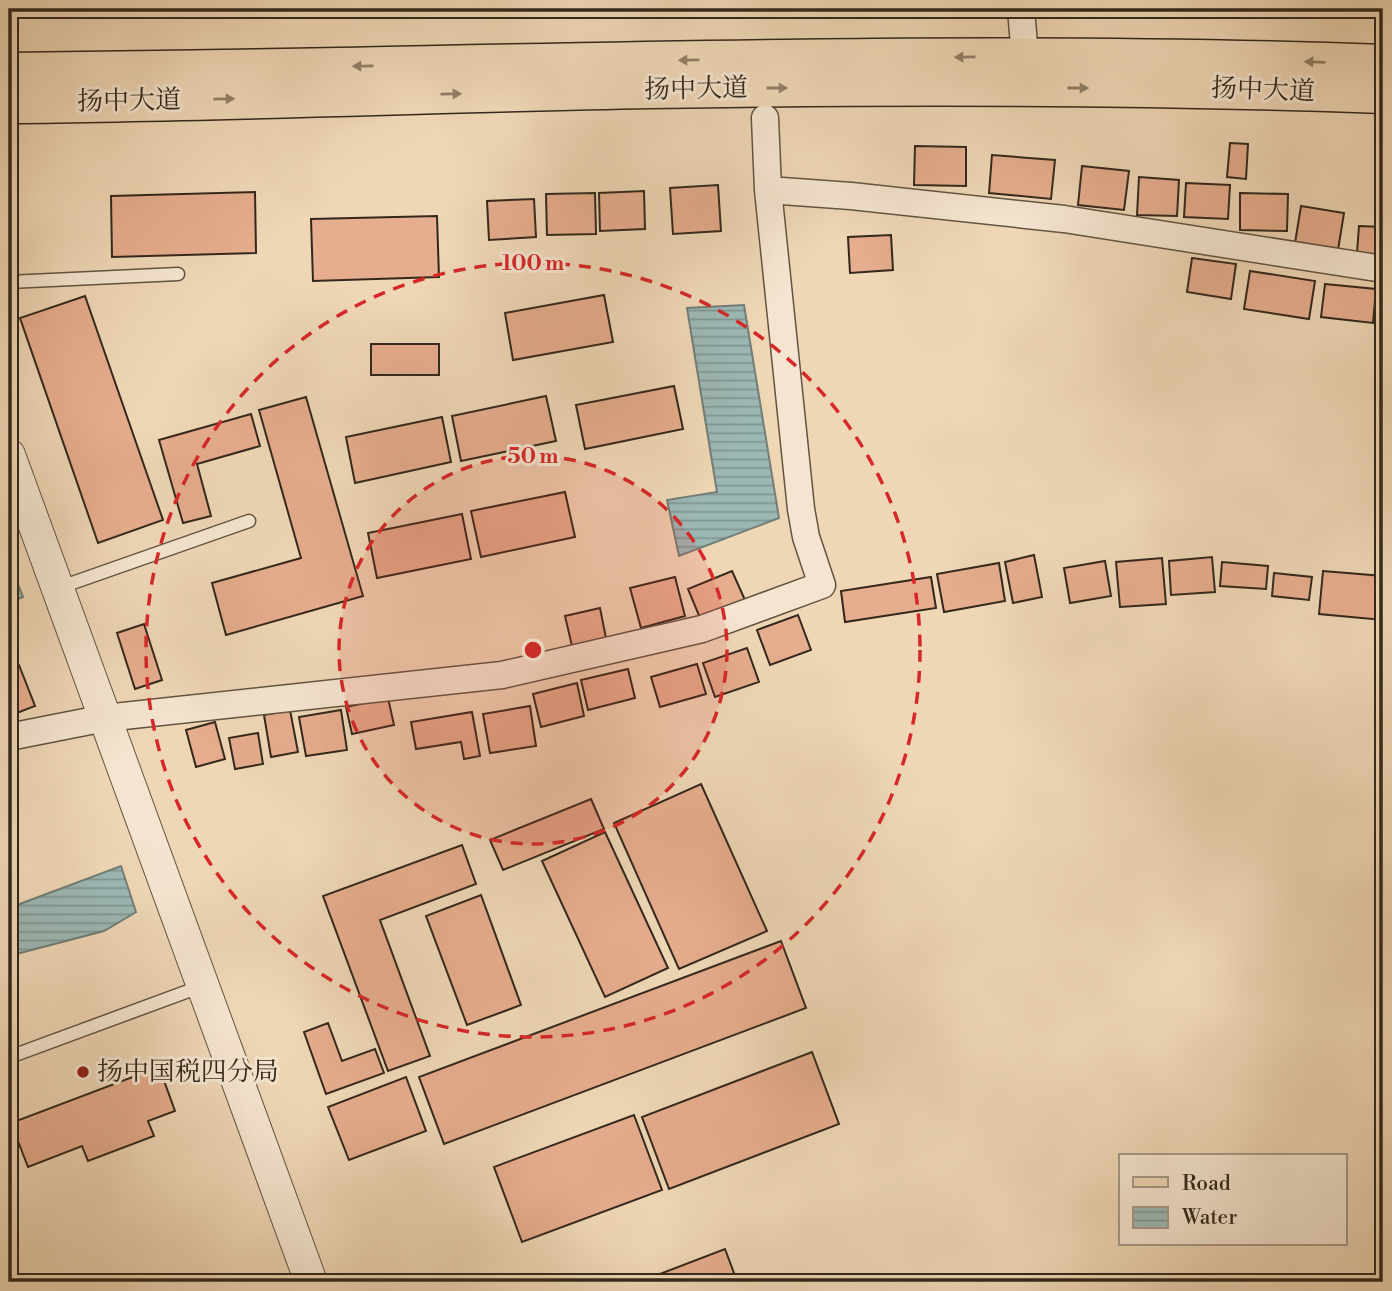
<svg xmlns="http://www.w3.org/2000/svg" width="1392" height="1291" viewBox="0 0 1392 1291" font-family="'Libre Bodoni','Noto Serif SC',serif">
<defs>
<pattern id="water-rules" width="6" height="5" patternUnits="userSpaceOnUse" patternTransform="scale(1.75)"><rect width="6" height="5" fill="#9cb8b5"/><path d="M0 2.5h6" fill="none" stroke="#809692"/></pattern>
</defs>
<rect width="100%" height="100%" fill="#efd7b6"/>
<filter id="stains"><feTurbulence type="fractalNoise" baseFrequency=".00286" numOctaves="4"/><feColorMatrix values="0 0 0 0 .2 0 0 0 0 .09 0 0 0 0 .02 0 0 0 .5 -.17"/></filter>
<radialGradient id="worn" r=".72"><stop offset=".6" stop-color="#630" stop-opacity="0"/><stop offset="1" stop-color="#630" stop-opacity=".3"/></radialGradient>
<path fill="url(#water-rules)" stroke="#727e77" stroke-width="2" d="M744 305 779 518 679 556 667 500 717 492 687 308Z
M9 562 23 597 9 603V561Z
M121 866 136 912 104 931 9 956V908Z"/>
<path fill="#e6ad8e" stroke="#33281b" stroke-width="2" d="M1230 143 1248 144 1246 179 1227 177Z
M915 146 966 147V186L914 185Z
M992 155 1055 160 1051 199 989 193Z
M1082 166 1129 171 1124 210 1078 205Z
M1139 177 1179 180 1177 216 1137 215Z
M1186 183 1230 185 1228 219 1184 217Z
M718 185 721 231 673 234 670 188Z
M644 191 645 229 600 231 599 193Z
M255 192 256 253 112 257 111 196Z
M595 193 596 234 547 235 546 194Z
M1240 193 1288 194 1287 231 1240 230Z
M534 199 536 237 489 240 487 201Z
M1301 206 1344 213 1338 250 1295 243Z
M437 216 439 277 313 281 311 219Z
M1359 226 1383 227V255L1357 253Z
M891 235 893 270 850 273 848 237Z
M1192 258 1236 264 1231 299 1187 292Z
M1250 271 1315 281 1309 319 1244 309Z
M1325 284 1376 289 1373 323 1321 317Z
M604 295 613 342 513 360 505 313Z
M85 296 163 520 98 543 20 318Z
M371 344H439V375H371Z
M674 386 683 429 585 449 576 405Z
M546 396 556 441 461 461 452 416Z
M306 397 363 596 226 635 212 583 301 558 259 410Z
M251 414 260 446 197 464 211 516 183 523 159 440Z
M442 417 451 462 355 483 346 437Z
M565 492 575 537 481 557 471 511Z
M462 514 471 559 377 578 368 533Z
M1034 555 1042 597 1013 603 1005 562Z
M1212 557 1215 592 1171 595 1169 561Z
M1162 558 1166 604 1120 607 1116 562Z
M1105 561 1111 596 1070 603 1064 568Z
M1222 562 1268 566 1266 589 1220 586Z
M999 563 1005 601 944 612 937 574Z
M732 571 745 600 700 618 688 589Z
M1323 571 1383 576V620L1319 614Z
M1274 573 1312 577 1309 600 1272 596Z
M675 577 685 616 641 628 630 588Z
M931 577 936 608 845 622 841 591Z
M600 608 606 638 572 646 565 616Z
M798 615 811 650 770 665 757 630Z
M144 624 162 680 135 689 117 633Z
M747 648 759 682 715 697 703 663Z
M697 664 706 694 660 707 651 677Z
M19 665 35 706 9 716V669Z
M628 669 635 698 588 710 581 680Z
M577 683 584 716 541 727 533 694Z
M388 698 394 725 352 734 346 707Z
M530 706 536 746 490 753 483 714Z
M290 710 298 752 271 757 264 715Z
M341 710 347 750 306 756 299 717Z
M472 712 480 756 464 759 461 742 416 749 411 722Z
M215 722 225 759 196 767 186 730Z
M258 733 263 764 235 769 229 738Z
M701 784 767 931 679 969 614 823Z
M591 799 604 829 503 870 490 840Z
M605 832 668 968 605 997 542 861Z
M462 845 476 884 380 920 430 1056 388 1071 323 896Z
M481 895 521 1005 467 1025 426 916Z
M781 941 806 1008 444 1144 419 1077Z
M328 1023 342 1061 375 1049 384 1073 326 1094 304 1032Z
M812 1052 839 1124 669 1189 642 1117Z
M159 1067 175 1111 148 1121 154 1136 88 1161 82 1146 28 1167 11 1123Z
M406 1077 426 1131 349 1160 328 1107Z
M634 1115 662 1190 522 1242 494 1167Z
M725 1249 737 1281 639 1282Z"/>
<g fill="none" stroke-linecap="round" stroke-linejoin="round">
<g stroke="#625442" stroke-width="15">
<path id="service" d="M9 282 178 274
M58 588 249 521
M15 1055 202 986"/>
</g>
<g stroke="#625442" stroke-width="29">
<path id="minor" d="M1021 9 1025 57
M768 190 851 196 1064 219 1383 269
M9 737 105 718 502 675 702 629 822 585 806 537 801 509 768 190 765 118"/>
</g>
<g stroke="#625442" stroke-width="34">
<path id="tertiary" d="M9 455 311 1282"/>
</g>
<g stroke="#33281b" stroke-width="41">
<path id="primary" d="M9 72C119 71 230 69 340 67 688 60 1036 51 1383 64
M9 104C223 102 437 93 651 89 895 85 1140 85 1383 94"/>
</g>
<use href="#service" stroke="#f5e5d0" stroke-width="12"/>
<use href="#minor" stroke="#f5e5d0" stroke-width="26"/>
<use href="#tertiary" stroke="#f5e5d0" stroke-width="32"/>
<use href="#primary" stroke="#efd7b6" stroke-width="38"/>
</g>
<defs><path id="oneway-solid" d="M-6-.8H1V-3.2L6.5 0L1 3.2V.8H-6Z" transform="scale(1.75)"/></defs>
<g fill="#918068">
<use href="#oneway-solid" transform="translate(965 57) rotate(179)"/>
<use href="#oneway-solid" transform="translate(689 60) rotate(179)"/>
<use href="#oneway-solid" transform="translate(1315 62) rotate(-178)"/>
<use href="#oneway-solid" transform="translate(363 66) rotate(179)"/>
<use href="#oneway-solid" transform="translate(777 88)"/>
<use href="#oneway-solid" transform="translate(1078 88)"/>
<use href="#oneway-solid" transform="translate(451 94) rotate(-1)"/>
<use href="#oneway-solid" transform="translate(224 99) rotate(-1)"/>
</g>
<circle cx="533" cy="650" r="194" fill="#d62828" fill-opacity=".12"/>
<g fill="none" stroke="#d62828" stroke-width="3.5" stroke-dasharray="12 9">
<circle cx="533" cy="650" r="194"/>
<circle cx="533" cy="650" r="387"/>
</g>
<circle fill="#8f2418" stroke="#f5e5d0" stroke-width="2.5" cx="83" cy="1072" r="7"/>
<g text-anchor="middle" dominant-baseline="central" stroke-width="6" stroke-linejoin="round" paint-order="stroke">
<g font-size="26" fill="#33281b" stroke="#f5e5d0">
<text transform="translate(696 89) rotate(-1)">扬中大道</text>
<text transform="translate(1263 90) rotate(2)">扬中大道</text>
<text transform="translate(129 101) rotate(-1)">扬中大道</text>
</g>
<g font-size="26" fill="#33281b" stroke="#f5e5d0" text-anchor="start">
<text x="97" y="1072">扬中国税四分局</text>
</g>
</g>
<circle cx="533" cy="650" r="10" fill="#d62828" stroke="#f5e5d0" stroke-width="3.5"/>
<g font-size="21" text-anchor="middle" font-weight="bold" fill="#d62828" stroke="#f5e5d0" stroke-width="6" stroke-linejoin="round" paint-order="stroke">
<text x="533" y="270">100 m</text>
<text x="533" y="463">50 m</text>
</g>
<rect width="1392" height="1291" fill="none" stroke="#efd7b6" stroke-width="35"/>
<rect x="10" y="10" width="1371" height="1270" fill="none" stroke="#33281b" stroke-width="3.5"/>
<rect x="18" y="18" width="1357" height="1256" fill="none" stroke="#33281b" stroke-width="2"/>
<rect x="1119" y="1154" width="228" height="91" fill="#f5e5d0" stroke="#a79988" stroke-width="2"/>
<rect x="1133" y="1177" width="35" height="10" fill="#efd7b6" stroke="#a79988" stroke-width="2"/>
<text x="1182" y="1190" font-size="21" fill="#33281b">Road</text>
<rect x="1133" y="1207" width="35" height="21" fill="url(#water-rules)" stroke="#a79988" stroke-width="2"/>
<text x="1182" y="1224" font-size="21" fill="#33281b">Water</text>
<rect width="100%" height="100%" filter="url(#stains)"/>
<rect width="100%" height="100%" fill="url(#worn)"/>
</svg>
